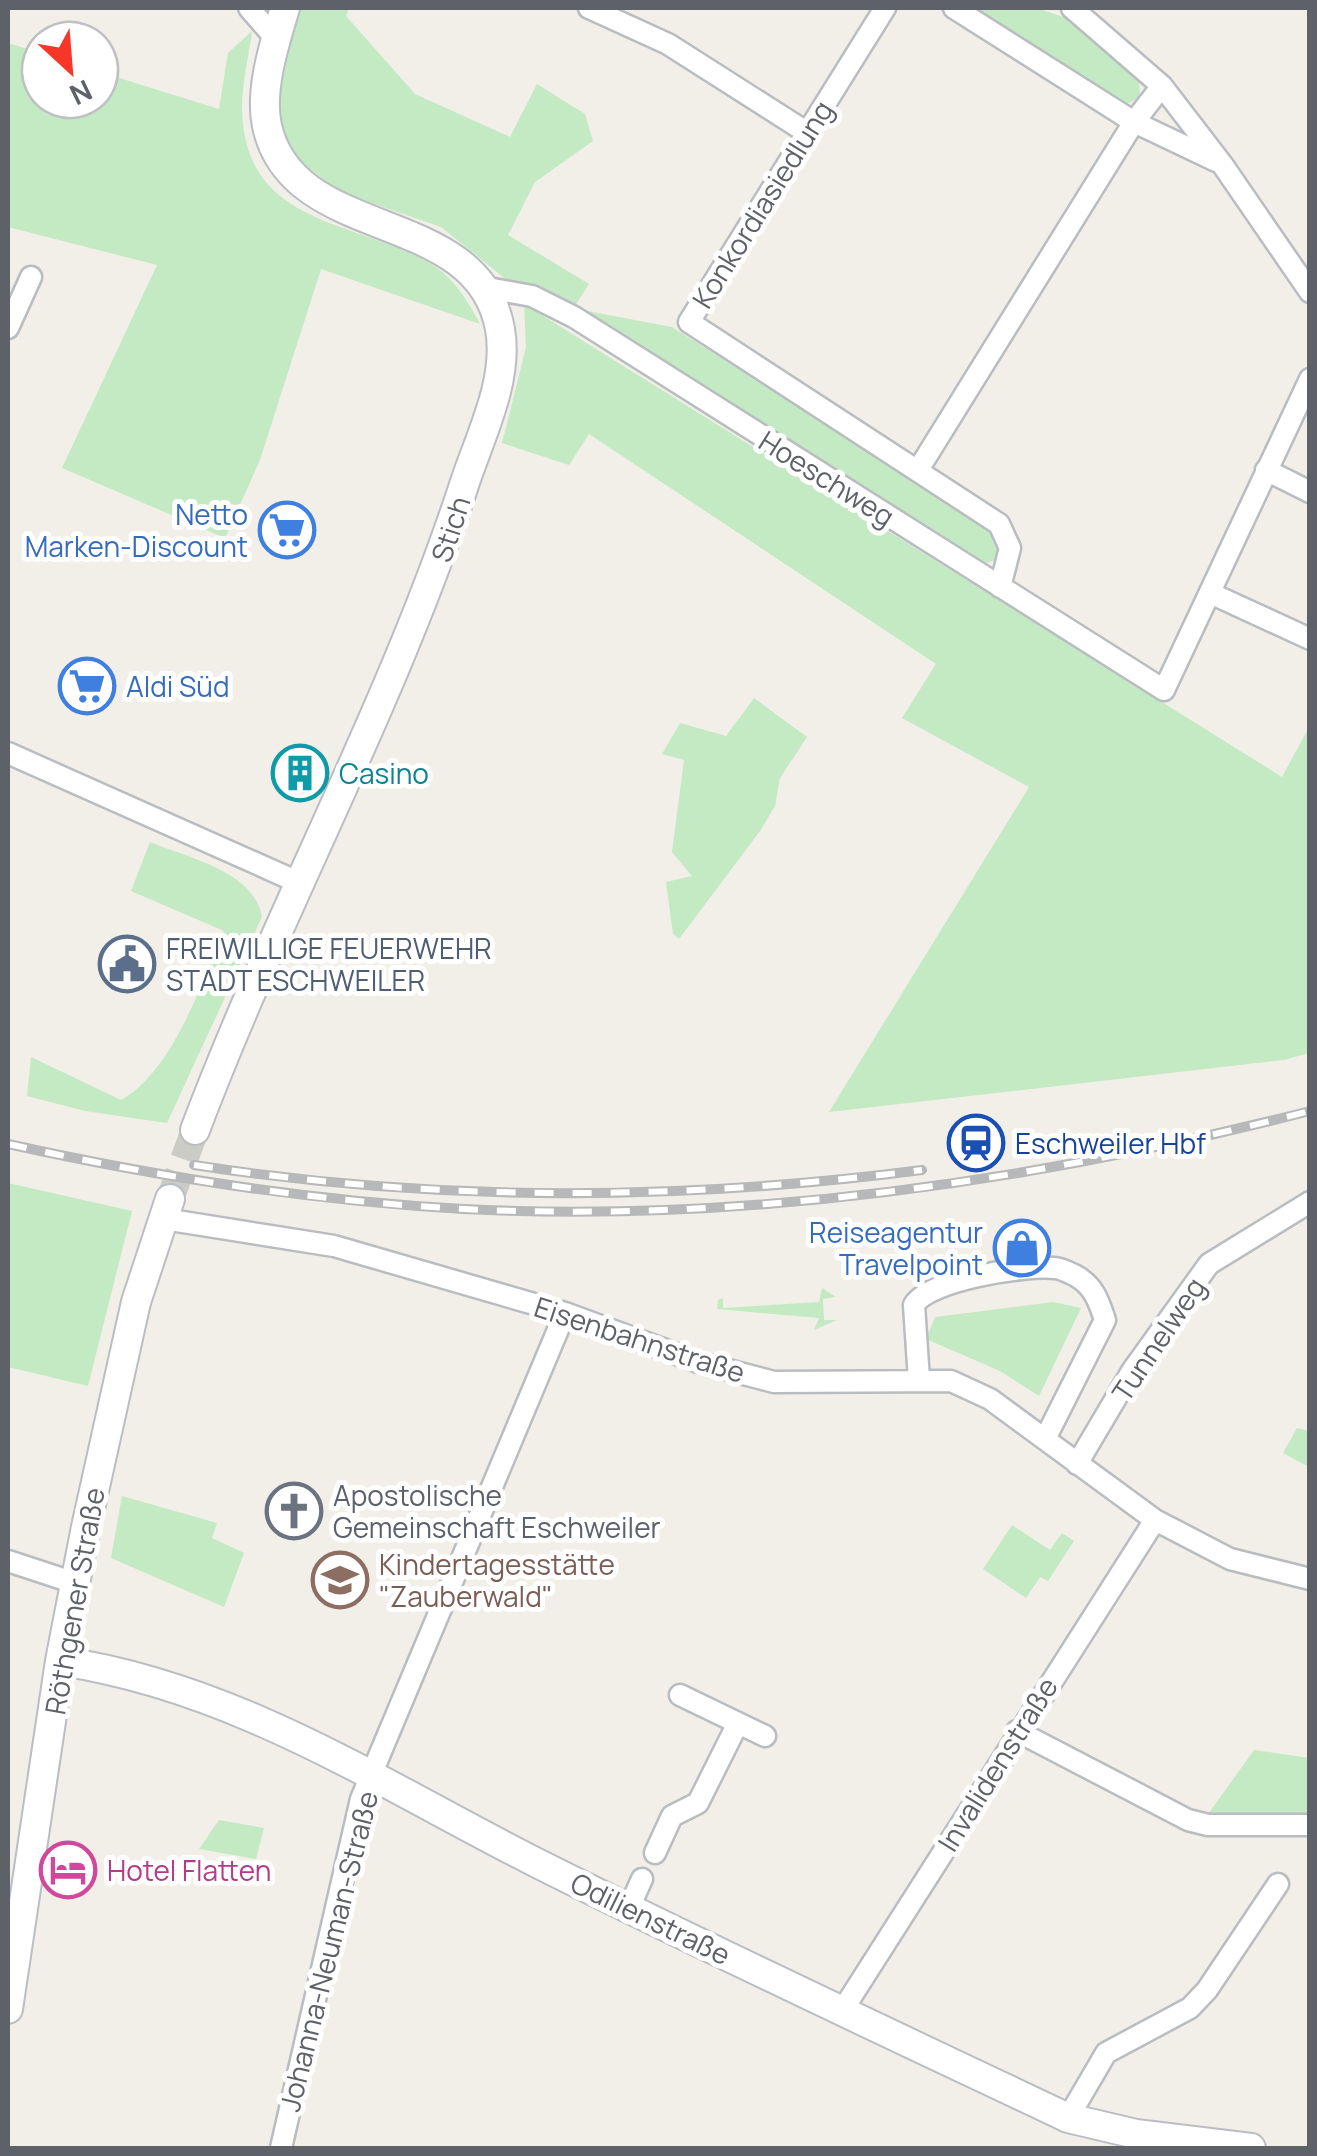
<svg xmlns="http://www.w3.org/2000/svg" width="1317" height="2156" viewBox="0 0 1317 2156" font-family="Manrope,sans-serif">
<rect width="100%" height="100%" fill="#f1efe7"/>
<path fill="#c3eac2" d="M298 8H349L346 16 415 94 510 137 537 84 585 114 593 141 535 182 508 235 589 284 574 307 512 284 441 227 340 192 300 161 286 138 278 103Z
M977 8H1037L1081 23 1139 78 1140 97 1127 104Z
M252 31C249 55 242 83 242 107 243 224 349 219 426 261 452 275 467 299 480 324L321 269 260 460 225 538 62 468 157 265 8 227V43L40 53V100H100V72L219 109 228 53Z
M524 304 1282 777 1309 727V1053L1284 1060 829 1112 1029 787 902 718 936 664 589 434 569 465 502 443 526 347Z
M587 311 672 327 987 525 999 542 996 560 986 563Z
M754 698 807 737 780 778 775 806 760 831 679 939 673 934 666 882 692 876 672 852 684 760 662 754 680 723 726 736Z
M150 842C188 858 254 871 262 917L167 1123 85 1111 27 1096 31 1057 121 1100C172 1072 202 983 224 931L131 891Z
M8 1183 132 1211 88 1386 8 1367Z
M822 1288 836 1297 823 1299 824 1320H837L814 1330 819 1318 717 1309 718 1300 723 1298V1308L819 1302Z
M1053 1302 1081 1308 1039 1396 1000 1371 926 1339 935 1317Z
M1297 1428 1309 1431V1467L1283 1453Z
M122 1496 217 1523 212 1538 244 1553 224 1607 111 1558Z
M1012 1525 1050 1550 1062 1533 1074 1541 1048 1581 1040 1577 1026 1598 983 1569Z
M1254 1750 1309 1758V1813L1206 1817Z
M219 1820 264 1828 256 1859 199 1849Z"/>
<g fill="none" stroke-linecap="round" stroke-linejoin="round">
<path stroke="#ccccc7" stroke-width="28" stroke-dasharray="28 14" stroke-linecap="butt" d="M170 1199 195 1130"/>
<g stroke="#b9bcc1" stroke-width="25">
<path id="minor" d="M249 8 276 39
M589 8 668 44 806 132
M885 8 689 322 999 524 1010 548 1000 587
M954 8 1134 122 1216 161
M1072 8 1162 86 1222 164 1310 292
M482 287 532 296 574 317 1164 690 1310 379
M8 328 31 277
M918 470 1134 122 1162 86
M1266 470 1310 492
M1210 593 1310 639
M8 753 300 883
M164 1219 334 1246 565 1313 698 1362 774 1382 951 1381 990 1399 1155 1520 1230 1559 1310 1579
M919 1380 914 1305C928 1280 1025 1265 1054 1268 1061 1268 1070 1273 1076 1276 1094 1286 1099 1302 1105 1320L1045 1439
M1077 1464 1132 1371 1209 1264 1310 1202
M8 1561 75 1583
M680 1695 765 1736
M1017 1731 1188 1820 1208 1825H1310
M655 1853 672 1816 698 1803 738 1723
M629 1908 642 1879
M842 2011 1155 1520
M1068 2118 1106 2053 1190 2008 1207 1990 1278 1884
M281 2148 361 1799 565 1313"/>
</g>
<g stroke="#babdc3" stroke-width="32">
<path id="secondary" d="M195 1130C278 910 392 706 465 482 481 434 509 380 500 329 478 205 293 245 267 126 259 90 275 42 285 8
M60 1661C236 1687 381 1784 537 1863 712 1951 891 2034 1068 2118L1136 2134 1251 2148
M8 2009 60 1661 86 1527 136 1302 170 1199"/>
</g>
<use href="#minor" stroke="#fff" stroke-width="20"/>
<use href="#secondary" stroke="#fff" stroke-width="28"/>
<g stroke="#b7b8b9" stroke-width="10">
<path id="rail" d="M8 1144C158 1177 310 1201 464 1209 746 1223 1036 1181 1310 1111
M194 1165C434 1202 681 1201 922 1170"/>
</g>
<use href="#rail" stroke="#fff" stroke-width="6" stroke-dasharray="19" stroke-linecap="butt"/>
</g>
<defs>
<g id="supermarket-ring" transform="scale(2.875)"><circle r="9.5" fill="#fff" stroke="#3f7fe0" stroke-width="1.5"/><path d="M-6-5.5h2.5l.6 2H6L4.5 2H-2.5L-4.4-4H-6ZM-1.5 3.2a1.3 1.3 0 1 0 .1 0ZM3 3.2a1.3 1.3 0 1 0 .1 0Z" fill="#3f7fe0"/></g>
<g id="building-ring" transform="scale(2.875)"><circle r="9.5" fill="#fff" stroke="#0f9aa8" stroke-width="1.5"/><path d="M-4-6H4V6H1V3H-1V6H-4ZM-2.5-4.3h1.7v1.8h-1.7ZM.8-4.3h1.7v1.8H.8ZM-2.5-1h1.7V.8h-1.7ZM.8-1h1.7V.8H.8Z" fill="#0f9aa8"/></g>
<g id="civic-ring" transform="scale(2.875)"><circle r="9.5" fill="#fff" stroke="#5c6f8a" stroke-width="1.5"/><path d="M-.6-6.5H3V-4.5H.6V-3L4-1V1h2V6H-6V1h2V-1L-.6-3ZM-1.2 2.5V6h2.4V2.5Z" fill="#5c6f8a"/></g>
<g id="station-ring" transform="scale(2.875)"><circle r="9.5" fill="#fff" stroke="#1a4fb4" stroke-width="1.5"/><path d="M-3-6H3Q5-6 5-4V2Q5 4 3 4L4.5 6H3L1.5 4h-3L-3 6H-4.5L-3 4Q-5 4-5 2V-4Q-5-6-3-6ZM-3.5-4v3h7v-3ZM-3.5 1v1.5H-2V1ZM2 1v1.5H3.5V1Z" fill="#1a4fb4"/></g>
<g id="shop-ring" transform="scale(2.875)"><circle r="9.5" fill="#fff" stroke="#3f7fe0" stroke-width="1.5"/><path d="M-5-2.5h2.3a2.7 3.5 0 0 1 5.4 0H5L5.5 6h-11ZM-1.5-2.5h3a1.5 2.3 0 0 0-3 0Z" fill="#3f7fe0"/></g>
<g id="church-ring" transform="scale(2.875)"><circle r="9.5" fill="#fff" stroke="#6b7280" stroke-width="1.5"/><path d="M-1.2-6h2.4v3.5h3.3v2.4h-3.3V6h-2.4V-.1h-3.3v-2.4h3.3Z" fill="#6b7280"/></g>
<g id="school-ring" transform="scale(2.875)"><circle r="9.5" fill="#fff" stroke="#8d6e63" stroke-width="1.5"/><path d="M0-5L7-2L0 1L-7-2ZM-4 1L0 2.5L4 1V4Q0 6-4 4Z" fill="#8d6e63"/></g>
<g id="hotel-ring" transform="scale(2.875)"><circle r="9.5" fill="#fff" stroke="#d1479c" stroke-width="1.5"/><path d="M-6-4.5h1.5V1H6V5H4.5V3h-9V5H-6ZM-4 0a1.8 1.8 0 1 1 3.6 0ZM.5 0V-2.5h3Q6-2.5 6 0Z" fill="#d1479c"/></g>
</defs>
<g fill-rule="evenodd">
<use href="#supermarket-ring" x="287" y="530"/>
<use href="#supermarket-ring" x="87" y="686"/>
<use href="#building-ring" x="300" y="773"/>
<use href="#civic-ring" x="127" y="964"/>
<use href="#station-ring" x="976" y="1143"/>
<use href="#shop-ring" x="1022" y="1248"/>
<use href="#church-ring" x="294" y="1511"/>
<use href="#school-ring" x="340" y="1580"/>
<use href="#hotel-ring" x="68" y="1870"/>
</g>
<g text-anchor="middle" dominant-baseline="central" stroke-width="10" stroke-linejoin="round" paint-order="stroke">
<g font-size="28" fill="#5e6268" stroke="#fff">
<text transform="translate(762 204) rotate(-58)">Konkordiasiedlung</text>
<text transform="translate(827 478) rotate(32)">Hoeschweg</text>
<text transform="translate(450 529) rotate(-72)">Stich</text>
<text transform="translate(640 1339) rotate(18)">Eisenbahnstraße</text>
<text transform="translate(1158 1339) rotate(-56)">Tunnelweg</text>
<text transform="translate(74 1601) rotate(-80)">Röthgener Straße</text>
<text transform="translate(997 1764) rotate(-58)">Invalidenstraße</text>
<text transform="translate(651 1918) rotate(26)">Odilienstraße</text>
<text transform="translate(328 1951) rotate(-76)">Johanna-Neuman-Straße</text>
</g>
<g font-size="28" fill="#366cbe" stroke="#fff" text-anchor="end">
<text x="248" y="514">Netto<tspan x="248" dy="32">Marken-Discount</tspan></text>
<text x="126" y="686" text-anchor="start">Aldi Süd</text>
<text x="983" y="1232">Reiseagentur<tspan x="983" dy="32">Travelpoint</tspan></text>
</g>
<g font-size="28" fill="#0d838f" stroke="#fff" text-anchor="start">
<text x="339" y="773">Casino</text>
</g>
<g font-size="28" fill="#4e5e75" stroke="#fff" text-anchor="start">
<text x="166" y="948">FREIWILLIGE FEUERWEHR<tspan x="166" dy="32">STADT ESCHWEILER</tspan></text>
</g>
<g font-size="28" fill="#164399" stroke="#fff" text-anchor="start">
<text x="1015" y="1143">Eschweiler Hbf</text>
</g>
<g font-size="28" fill="#5b616d" stroke="#fff" text-anchor="start">
<text x="333" y="1495">Apostolische<tspan x="333" dy="32">Gemeinschaft Eschweiler</tspan></text>
</g>
<g font-size="28" fill="#785e54" stroke="#fff" text-anchor="start">
<text x="379" y="1564">Kindertagesstätte<tspan x="379" dy="32">"Zauberwald"</tspan></text>
</g>
<g font-size="28" fill="#b23c85" stroke="#fff" text-anchor="start">
<text x="107" y="1870">Hotel Flatten</text>
</g>
</g>
<rect width="1317" height="2156" fill="none" stroke="#5e6268" stroke-width="20"/>
<g transform="translate(70 70) rotate(154)"><circle r="48" fill="#ffffff" stroke="#bfc0c3" stroke-width="2.5"/>
<path d="M0-8L18 38L0 25L-18 38Z" fill="#f53629"/>
<text y="-15" font-size="28" font-weight="bold" text-anchor="middle" fill="#5e6268">N</text>
</g>
</svg>
